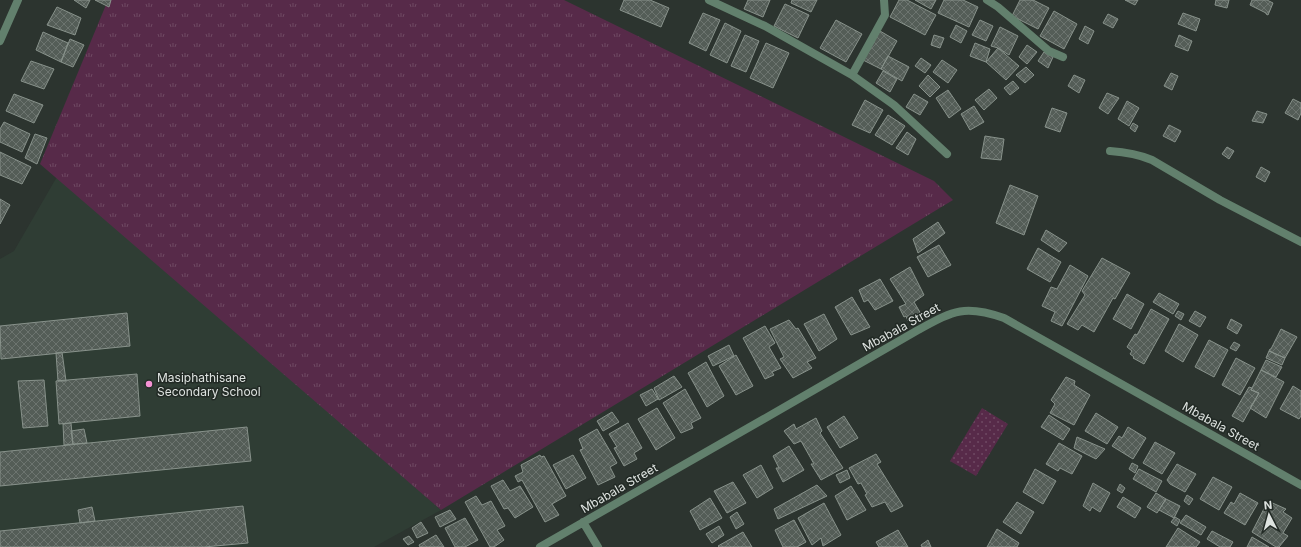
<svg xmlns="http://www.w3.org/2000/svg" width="1301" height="547" viewBox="0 0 1301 547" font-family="Inter,sans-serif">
<defs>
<pattern id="grass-tufts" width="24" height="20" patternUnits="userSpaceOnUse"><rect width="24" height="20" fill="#572a49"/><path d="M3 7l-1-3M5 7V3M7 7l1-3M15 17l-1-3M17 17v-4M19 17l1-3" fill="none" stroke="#6f4963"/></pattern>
<pattern id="park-dots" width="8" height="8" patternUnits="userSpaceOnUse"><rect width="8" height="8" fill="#572a49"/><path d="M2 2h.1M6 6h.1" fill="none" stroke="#6f4963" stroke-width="1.8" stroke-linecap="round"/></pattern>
<pattern id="building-cross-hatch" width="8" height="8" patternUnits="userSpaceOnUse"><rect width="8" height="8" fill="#545d57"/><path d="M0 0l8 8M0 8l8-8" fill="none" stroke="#6c746f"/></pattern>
</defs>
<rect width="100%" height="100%" fill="#2c342f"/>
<path fill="#2f3d34" d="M58 175 441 510 374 547H0V259L14 251Z"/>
<path fill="url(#grass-tufts)" d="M108 0H564L934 181 953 200 441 510 40 164Z"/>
<path fill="url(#park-dots)" d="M982 408 1008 424 976 476 950 461Z"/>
<path fill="url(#building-cross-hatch)" stroke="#88928b" d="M74 0H90L86 8Z
M95 0H111L109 7Z
M624 0H650L669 8 661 27 620 10Z
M748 0H770L763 17 744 9Z
M792 0H817L811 12 791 3Z
M899 0H907L936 15 925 35 890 17Z
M915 0H936L931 9Z
M944 0H963L978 7 969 27 938 13Z
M1020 0H1033L1049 8 1038 29 1012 16Z
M1125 0H1138L1135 5Z
M1216 0H1229L1227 8 1215 5Z
M1252 0H1267L1273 3 1268 15 1266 14V13L1250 5Z
M785 4 809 15 798 38 774 26Z
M57 7 81 18 75 35 47 25Z
M1054 11 1077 24 1064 49 1040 36Z
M703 13 720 20 706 51 689 43Z
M1183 13 1200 19 1196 31 1178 24Z
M1108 14 1118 19 1113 28 1103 23Z
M836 20 862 34 846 62 820 48Z
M980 20 993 26 986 41 972 35Z
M725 23 741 31 727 63 710 55Z
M956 25 967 31 961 43 950 37Z
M1085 26 1094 31 1088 44 1079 39Z
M1000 27 1018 36 1009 55 998 48 991 46Z
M880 31 897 41 881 69 863 60Z
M43 32 68 43 61 62 36 50Z
M745 35 759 41 746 72 731 66Z
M934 35 944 38 940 48 931 45Z
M1179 35 1192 41 1188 51 1175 46Z
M70 39 84 45 73 67 61 62Z
M766 43 789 53 773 88 750 78Z
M975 43 990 49 986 62 970 56Z
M1027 45 1037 52 1027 64 1019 57Z
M998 48 1019 66 1006 80 986 62Z
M1044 52 1053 57 1048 68 1038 61Z
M888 56 909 67 902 81 881 69Z
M921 58 931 65 925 73 915 66Z
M942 60 957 70 948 83 933 72Z
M31 61 54 69 44 89 21 81Z
M1026 67 1034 75 1025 83 1016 75Z
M883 71 897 79 890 92 876 83Z
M1171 73 1178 76 1172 90 1164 86Z
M928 75 940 87 930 97 919 86Z
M1074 75 1085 80 1079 93 1068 86Z
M1013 81 1019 88 1010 95 1004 88Z
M989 89 997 98 984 110 975 100Z
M948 90 961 109 949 118 936 98Z
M1107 93 1119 98 1108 114 1099 108Z
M14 94 43 105 34 123 6 111Z
M914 94 928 102 920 115 906 107Z
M1293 99 1301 103V113L1298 120 1285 113Z
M865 100 883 110 870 133 852 125Z
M1127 101 1139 108 1129 126 1118 119Z
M974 106 984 122 970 130 961 114Z
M1052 108 1067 113 1060 132 1045 127Z
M1257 111 1267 114 1263 123 1252 121Z
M888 115 905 126 892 145 875 135Z
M4 122 30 134 22 152 0 142V129Z
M1133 123 1138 126 1135 132 1130 128Z
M1169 125 1181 131 1175 142 1163 136Z
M907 132 916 139 908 155 896 148Z
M35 134 47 138 37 164 25 158Z
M985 136 1004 139 1001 160 981 158Z
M1227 147 1234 151 1229 159 1222 154Z
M0 152 31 167 22 184 0 175Z
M1261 167 1270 172 1265 182 1256 177Z
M1010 185 1038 196 1024 235 996 223Z
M0 199 10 205 0 224Z
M938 222 945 233 918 253 913 239Z
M1046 230 1067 243 1059 252 1041 240Z
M939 245 951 265 928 277 917 257Z
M1038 248 1061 262 1050 282 1027 269Z
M1102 258 1130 273 1115 299 1113 298 1094 332 1082 325 1078 330 1067 324 1085 295 1082 291Z
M1070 265 1088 276 1062 326 1051 321 1055 312 1042 306 1051 287 1057 289Z
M910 267 924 295 914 302 921 314 908 321 906 316 904 317 899 307 906 304 890 279Z
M880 279 893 301 875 310 868 300 864 302 859 290Z
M1159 293 1179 304 1173 314 1153 302Z
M1127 294 1144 304 1131 329 1113 319Z
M852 297 870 327 851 335 835 307Z
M1151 309 1169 319 1144 364 1133 358 1134 357 1130 354 1132 351 1127 347 1135 334 1137 335Z
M1178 311 1184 314 1181 320 1175 316Z
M1195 311 1206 317 1200 327 1189 321Z
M127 313 130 346 1 359 0 326Z
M824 314 837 339 819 351 804 324Z
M1231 319 1242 325 1237 334 1227 328Z
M789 320 796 329 798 328 816 358 807 362 812 368 793 378 780 359 784 357 770 329Z
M1179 324 1198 335 1183 362 1165 351Z
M765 326 775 343 769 347 781 368 772 372 774 375 765 379 743 338Z
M1281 329 1297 337 1285 358 1269 351 1270 349H1271Z
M1209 340 1228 350 1214 377 1195 367Z
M1234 342 1240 345 1236 351 1230 348Z
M729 345 734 356 713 366 708 356Z
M1269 351 1285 358 1282 365 1266 358Z
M62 352 66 381H58L56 353Z
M736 355 753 386 736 395 719 366Z
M1236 358 1255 368 1240 395 1222 385Z
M1266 360 1282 367 1276 377 1261 370Z
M706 362 724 396 707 407 688 373Z
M1261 370 1284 382 1266 418 1250 408 1259 393 1251 390Z
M137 374 140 416 59 424 56 381Z
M674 376 682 387 659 400 654 388Z
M1066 377 1075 381 1074 385 1090 395 1074 425 1050 413 1055 404 1051 400Z
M44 380 48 426 23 428 18 381Z
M1293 386 1301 391V416L1299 419 1280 409Z
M1249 387 1252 388 1251 390 1259 393 1243 422 1232 416Z
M652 389 658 399 646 406 640 395Z
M685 389 701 418 691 423 693 428 681 433 663 403Z
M657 408 675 438 656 450 638 419Z
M612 412 619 422 603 431 597 421Z
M1096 413 1118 427 1107 444 1085 431Z
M1049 415 1070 429 1063 440 1041 427Z
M844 416 858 438 840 448 827 427Z
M816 418 822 431 820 433 843 468 821 480 811 464H814L801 441 794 444 784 431 794 424 796 429Z
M71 423 73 444 64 445 63 424Z
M628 423 642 448 634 453 637 459 624 466 614 448 617 447 609 434Z
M247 427 251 461 0 486V452Z
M1128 427 1146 438 1133 459 1112 446 1119 436 1122 438Z
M84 429 87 443 73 444 71 431Z
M597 429 617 463 610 467 615 477 598 485 580 450 583 449 579 439Z
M1077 437 1105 449 1096 459 1074 448Z
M1155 442 1175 453 1162 474 1143 463Z
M1059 443 1082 456 1072 474 1060 468 1058 471 1046 464Z
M789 446 804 470 783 482 776 468H779L773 456Z
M876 454 881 462 877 464 903 506 891 512 885 502 872 507 865 495 867 494 861 483 858 484 849 468Z
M540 455 541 457 544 456 566 496 552 504 559 515 545 522 522 480 518 482 515 476 523 472 521 465Z
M573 455 586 478 566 489 553 465Z
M1132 463 1138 466 1135 473 1129 469Z
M1177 464 1196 474 1185 492 1170 484 1167 480Z
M761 465 773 488 757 498 743 475Z
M1035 469 1056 481 1043 504 1023 492Z
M1139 469 1162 481 1156 492 1133 479Z
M847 470 850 478 840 483 836 475Z
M1213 477 1232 487 1219 510 1200 499Z
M503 480 510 491 520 486 533 507 515 518 508 508 504 509 491 486Z
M733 482 746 503 727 513 714 491Z
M1093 483 1110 493 1100 512 1092 507 1090 511 1083 506Z
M1120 484 1125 488 1122 493 1117 490Z
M817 485 827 496 778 519 774 509Z
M851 486 866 510 847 520 835 496Z
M1156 493 1166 499 1157 513 1147 507Z
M1240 493 1258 503 1245 525 1224 513 1231 502 1234 504Z
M1187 495 1193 499 1189 505 1184 501Z
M476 496 482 505 491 501 505 526 497 530 504 540 494 547H490L465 502Z
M1123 497 1141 508 1135 518 1117 507Z
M710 498 722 518 700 530 690 511Z
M1166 499 1180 506 1174 518 1159 510Z
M1268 501 1286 509 1283 512 1292 518 1283 533 1288 536 1279 547H1276L1252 532Z
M1017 502 1034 512 1021 534 1003 522Z
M824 503 841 535 823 546 821 538 812 545 798 518Z
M243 506 248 543 204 547H0V531Z
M92 507 95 521 80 523 78 510Z
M450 510 456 519 440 527 435 517Z
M737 512 744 524 736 529 730 517Z
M1186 515 1206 527 1201 535 1180 523Z
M1175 517 1180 520 1177 526 1171 522Z
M465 518 478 540 465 547H455L445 528Z
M794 520 806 542 797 547H783L775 530Z
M421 522 428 533 417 538 412 528Z
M719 526 724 535 712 543 706 534Z
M1178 528 1200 542 1196 547H1166Z
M997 529 1019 543 1017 547H987Z
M898 530 908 547H879L876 542Z
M1212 531 1233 542 1230 547H1220L1207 539Z
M743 532 752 547H719L718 546Z
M436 535 444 547H420L419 545Z
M409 536 414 542 408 545 403 539Z
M1252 537 1269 547H1247Z
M928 540 931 547H922L921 545Z"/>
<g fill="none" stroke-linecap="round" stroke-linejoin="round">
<path stroke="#62806d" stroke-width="8" d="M709 0 765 26 852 75 894 105 947 154
M987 0 998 7 1049 51 1063 57
M0 41 18 0
M852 75 885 15 884 0
M1110 151C1125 152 1138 154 1152 160L1220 200 1301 242
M583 522 598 547
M540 547 762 420 918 330C953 311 964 304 1004 318L1301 485"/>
</g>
<circle fill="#f491d3" stroke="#222a25" stroke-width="1.5" cx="149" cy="384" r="4"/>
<g text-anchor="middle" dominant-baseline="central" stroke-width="3" stroke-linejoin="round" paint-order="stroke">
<g font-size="12" fill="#dee3e0" stroke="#222a25">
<text transform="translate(901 327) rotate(-29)">Mbabala Street</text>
<text transform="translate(1221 426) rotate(29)">Mbabala Street</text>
<text transform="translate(619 488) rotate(-30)">Mbabala Street</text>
</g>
<g font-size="12" fill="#dee3e0" stroke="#222a25" text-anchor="start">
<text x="157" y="377">Masiphathisane<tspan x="157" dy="14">Secondary School</tspan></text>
</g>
</g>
<g transform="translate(1269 515) rotate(354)" stroke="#222a25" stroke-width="3" paint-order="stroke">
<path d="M0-3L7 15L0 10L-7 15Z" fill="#dee3e0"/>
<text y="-6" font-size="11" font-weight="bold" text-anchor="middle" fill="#dee3e0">N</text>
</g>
</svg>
